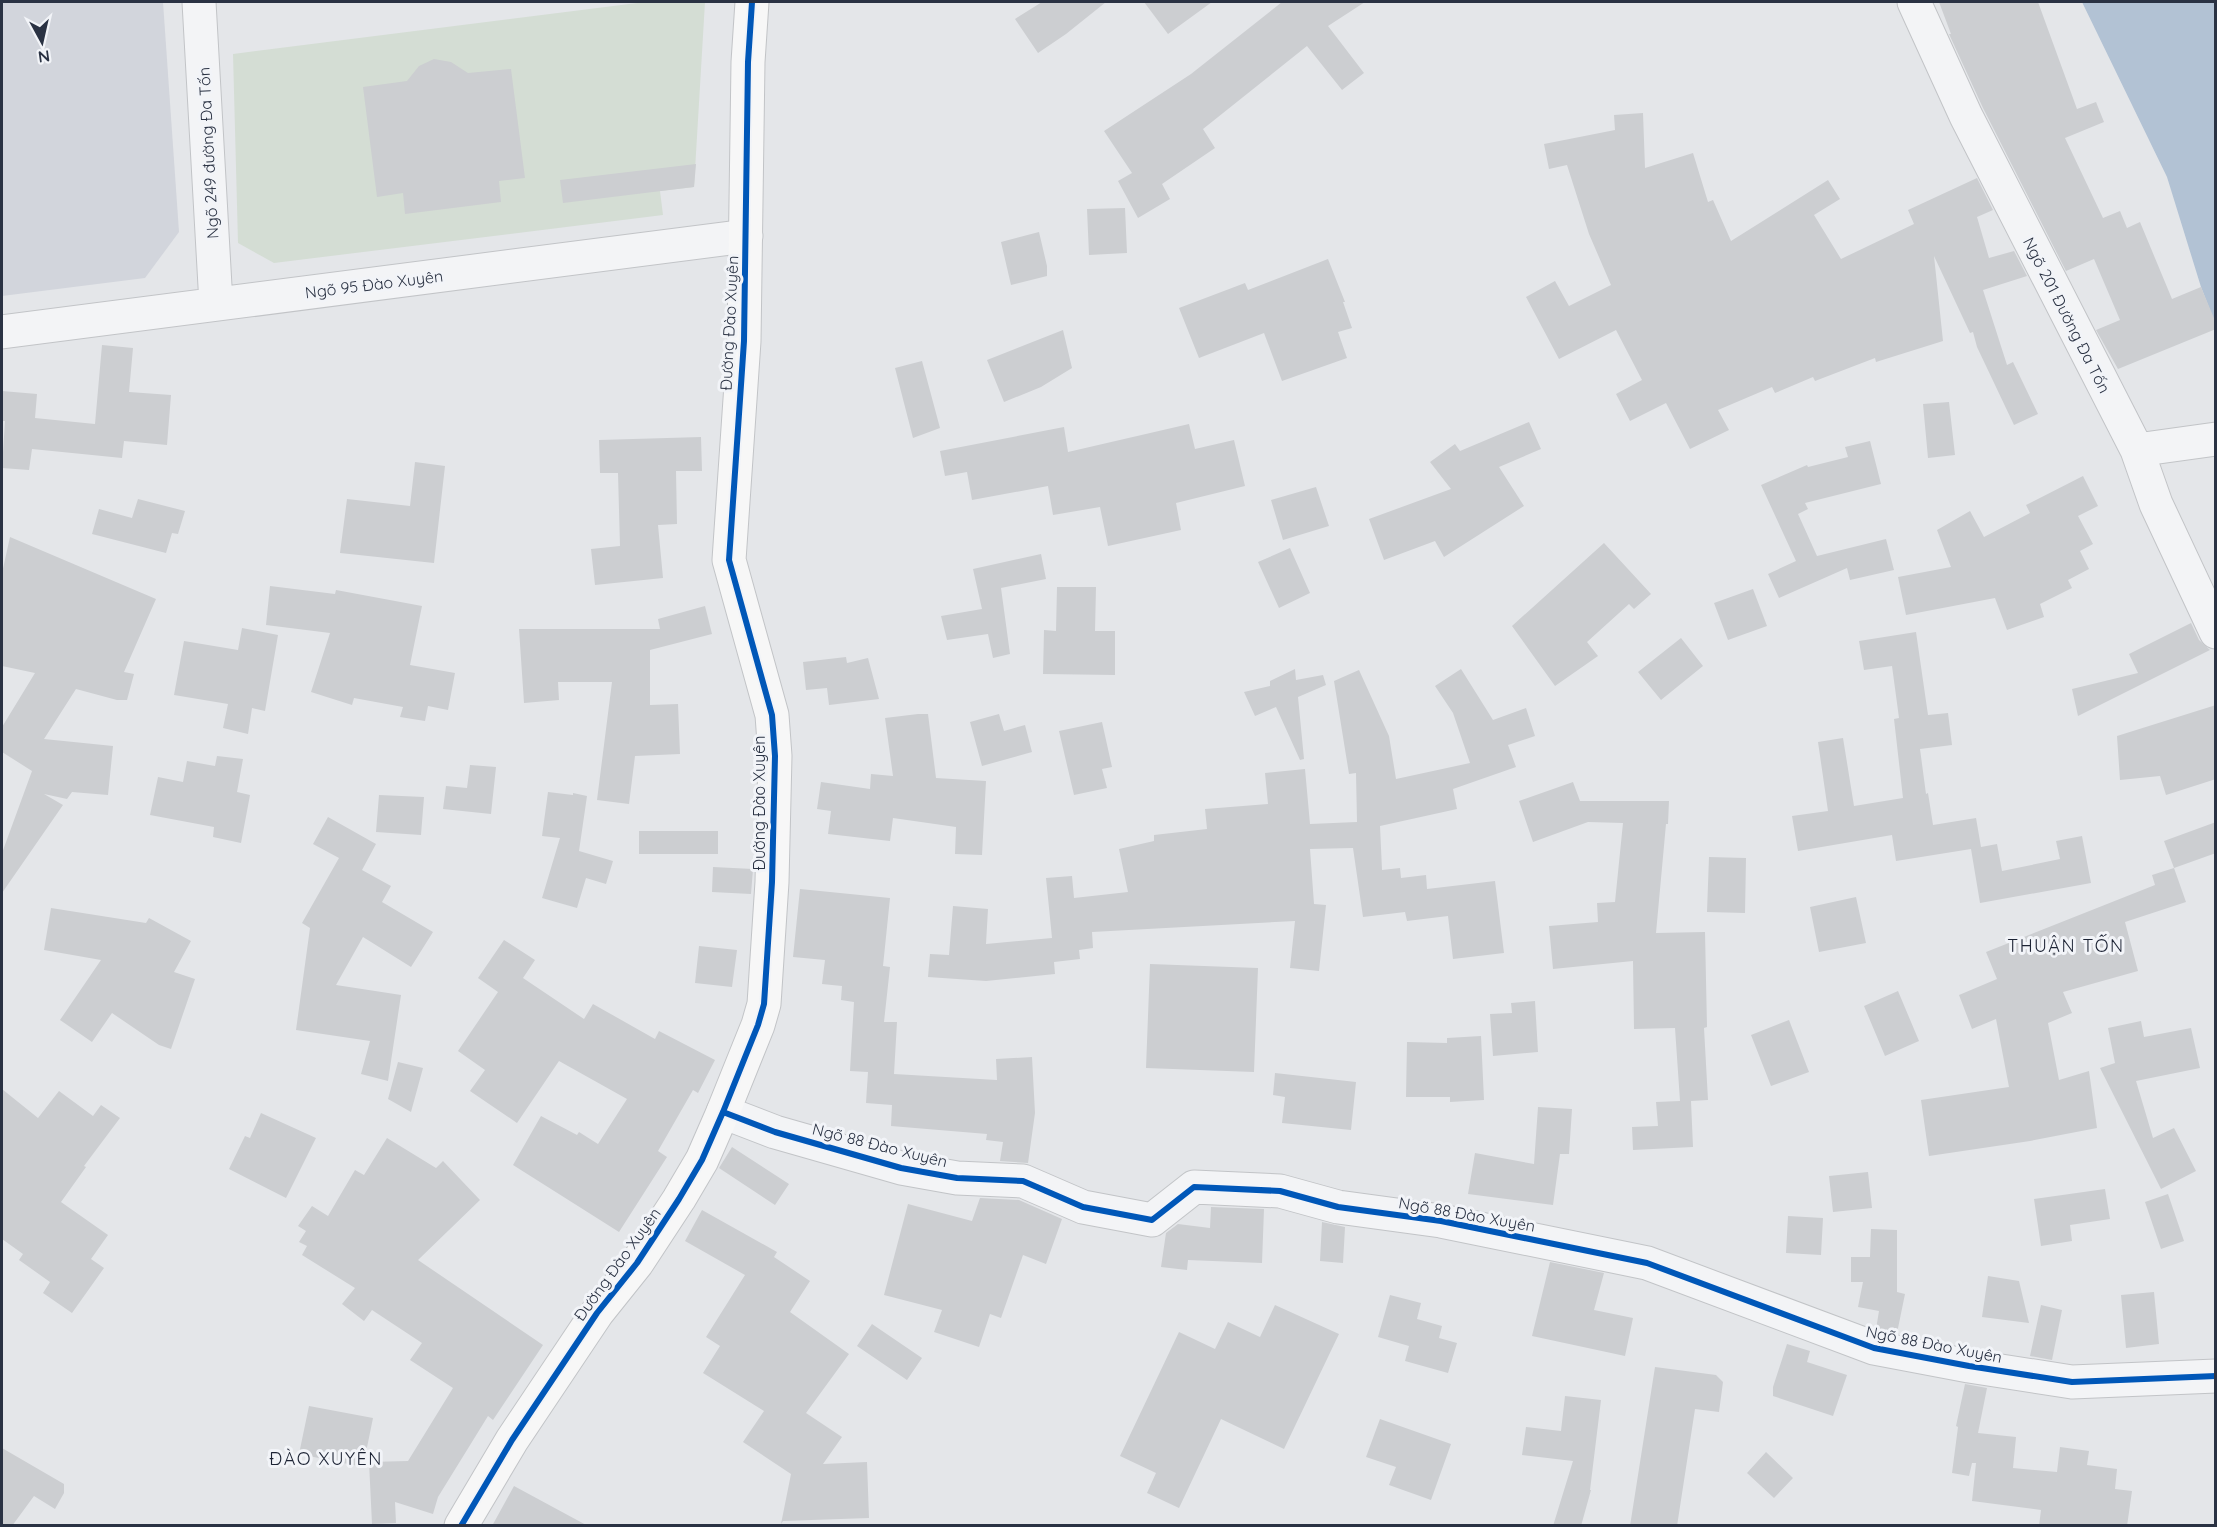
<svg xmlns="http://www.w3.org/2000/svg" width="2217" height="1527" viewBox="0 0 2217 1527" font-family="Quicksand,sans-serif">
<rect width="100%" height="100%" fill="#e4e6e9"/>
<path fill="#d2d5dc" d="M2 2H163L179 232 145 278 2 296Z"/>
<path fill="#d4ddd4" d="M645 2H705L694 187 660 191 663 215 274 263 238 243 233 54Z"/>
<path fill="#b2c2d4" d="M2082 2H2215V323L2201 287 2167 177Z"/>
<path fill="#ccced1" d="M1042 2H1106L1066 34 1038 53 1015 19Z
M1144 2H1212L1168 34Z
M1282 2H1365L1328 26 1364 73 1342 90 1307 46 1203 129 1215 148 1162 184 1170 199 1138 218 1118 181 1132 173 1104 131 1191 74Z
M1939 2H2038L2077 109 2096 102 2104 122 2065 138 2103 218 2120 211 2127 228 2140 222 2172 299 2201 287 2216 323V329L2118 369 2096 330 2120 320 2094 259 2066 271 1983 108 1949 34H1951Z
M434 59 451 62 468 73 511 69 525 178 499 181 501 202 405 214 403 193 377 197 363 87 407 81 419 66Z
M1643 113 1645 168 1693 153 1708 202 1713 200 1731 241 1828 180 1840 199 1814 215 1841 259 1914 224 1908 210 1977 178 1993 210 1977 217 1989 258 2014 251 2027 276 1983 290 2007 365 2013 362 2038 414 2014 425 1977 347 1973 332 1970 333 1934 256 1943 341 1876 362 1875 358 1815 381 1813 377 1775 393 1772 387 1718 410 1729 430 1690 449 1666 403 1630 421 1616 394 1642 380 1616 330 1559 359 1526 297 1555 281 1569 306 1611 285 1589 234 1567 165 1549 169 1544 144 1615 130 1614 115Z
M696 164 694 187 563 203 560 180Z
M1125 208 1127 253 1089 255 1087 209Z
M1039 232 1047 266V276L1011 285 1001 242Z
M1328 259 1345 302H1343L1352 328 1338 332 1347 358 1282 381 1264 333 1199 358 1179 308 1245 283 1248 290Z
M1063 330 1072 368 1041 387 1004 402 987 360Z
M102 345 133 348 129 392 171 395 167 445 124 441 122 458 32 449 29 470 2 468 5 421H2V391L37 394 35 418 95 424Z
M922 361 940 428 913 438 895 368Z
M1949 402 1955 455 1928 458 1923 404Z
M1529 422 1541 449 1499 467 1524 506 1444 557 1435 541 1384 560 1369 519 1451 489 1430 462 1455 444 1460 451Z
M1189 424 1195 449 1234 440 1245 486 1176 503 1181 530 1108 546 1100 507 1053 515 1048 486 972 500 967 472 945 476 940 451 1064 427 1068 452Z
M701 437 702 471H676L677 524 658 525 663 578 595 585 591 549 620 546 618 473H600L599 440Z
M1870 441 1881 484 1805 503 1808 509 1798 514 1817 556 1886 539 1894 570 1850 580 1847 568 1779 598 1768 574 1796 561 1761 485 1807 465 1808 467 1848 457 1845 447Z
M415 462 445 466 434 563 340 553 347 499 410 506Z
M2083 476 2098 506 2078 516 2093 544 2080 551 2089 569 2068 580 2072 588 2040 604 2044 617 2007 630 1995 598 1906 615 1898 577 1951 567 1937 530 1970 511 1984 537 2030 513 2026 505Z
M1316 487 1329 526 1283 540 1271 500Z
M138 499 185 511 178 534 172 533 166 553 92 534 99 509 132 518Z
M10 537 156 599 124 672 134 674 127 700H117L76 689 44 739 113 746 108 795 72 792 67 799 44 794 63 805 2 893V853L32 771 2 752V727L35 673 2 666V573Z
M1604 543 1651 594 1634 609 1629 604 1587 642 1598 656 1555 686 1512 626Z
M1290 548 1310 593 1279 608 1258 562Z
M1041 554 1046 579 1001 588 1010 654 993 658 988 634 947 640 941 616 982 609 973 569Z
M270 586 335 594 336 590 422 606 410 665 455 673 448 710 428 706 425 721 400 717 403 707 354 698 352 705 311 692 330 633 266 625Z
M1057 587H1096L1095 631H1115V675L1043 674 1044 630 1056 631Z
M1753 589 1767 626 1728 640 1714 603Z
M705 606 712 634 650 650V705L678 704 680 754 635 756 629 804 597 800 612 682H558L559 700 524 703 519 629H660L658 619Z
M2191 623 2199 640 2210 650 2078 716 2072 689 2138 673 2129 654Z
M242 628 278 635 265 711 252 708 248 734 223 728 228 704 174 695 184 641 238 650Z
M1916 632 1928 715 1948 713 1952 745 1920 749 1926 794 1928 793 1933 825 1976 818 1981 847 1997 844 2002 871 2060 859 2056 841 2082 836 2091 883 1980 903 1971 849 1896 861 1892 835 1798 851 1792 816 1828 811 1818 742 1843 738 1854 806 1903 798 1894 719 1899 718 1892 666 1864 670 1859 641Z
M1681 638 1703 666 1661 700 1638 672Z
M846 657 847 663 868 658 879 699 829 705 827 688 806 690 803 662Z
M1295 669 1296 680 1323 675 1326 685 1298 697 1304 759 1300 760 1276 707 1255 716 1244 692 1270 686V681Z
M1461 669 1493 720 1526 708 1535 736 1508 745 1516 767 1453 789 1457 809 1380 826 1382 870 1400 868 1401 878 1426 875 1427 889 1495 881 1504 953 1453 959 1448 916 1407 921 1405 912 1363 917 1353 848 1310 849 1314 904 1326 905 1319 971 1290 968 1295 921 1092 932 1093 948 1079 950 1080 959 1054 962 1055 974 986 981 928 977 930 954 949 955 953 906 988 909 986 944 1052 938 1046 878 1072 876 1074 898 1128 892 1119 849 1154 841V835L1207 829 1205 809 1268 804 1265 773 1305 769 1310 824 1357 822 1356 773 1349 774 1334 681 1359 670 1389 736 1396 779 1470 763 1453 713 1435 686Z
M2216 705V779L2166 795 2160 776 2120 780 2117 736Z
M918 714H928L936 778 986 781 982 855 955 854 956 827 893 818 890 841 828 834 831 811 817 809 821 782 870 789 871 774 893 776 885 718Z
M999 714 1004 731 1025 725 1032 752 982 766 970 722Z
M1102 722 1112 767 1102 769 1107 788 1074 795 1059 731Z
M217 756 243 759 237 792 250 795 241 843 213 837 214 827 150 815 158 777 183 782 187 761 215 766Z
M470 765 496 767 491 814 443 809 446 786 467 788Z
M1573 782 1580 801H1669L1668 824H1666L1656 933 1705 932 1707 1027 1704 1028 1708 1100 1691 1101 1693 1147 1633 1150 1632 1127 1658 1126 1656 1102 1680 1101 1675 1028 1634 1029 1633 961 1553 969 1549 926 1598 922 1597 903 1615 902 1623 823 1588 822 1533 842 1519 801Z
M548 792 573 795V793L587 796 579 851 613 861 606 884 586 878 577 908 542 898 560 838 542 836Z
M379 795 424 797 421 835 376 832Z
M328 817 376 844 362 870 391 886 382 902 433 932 411 967 363 937 336 985 401 995 388 1081 361 1074 370 1041 296 1030 310 928 302 923 339 858 313 844Z
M2216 822V853L2174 868 2164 841Z
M639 831H718V854H639Z
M1709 857 1746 858 1745 913 1707 912Z
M713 867 753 869 751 894 712 892Z
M2174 868 2186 902 2125 922 2138 971 2063 992 2072 1013 2048 1023 2059 1080 2089 1071 2097 1128 2030 1141 1929 1156 1921 1100 2009 1087 1996 1019 1972 1029 1959 995 1997 979 1986 952 2155 885 2152 875Z
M800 889 890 898 883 966 890 967 884 1022H897L894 1074 997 1080 996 1059 1032 1057 1035 1113 1028 1163 1000 1161 1003 1142 986 1140 987 1134 891 1126 892 1105 866 1103 868 1072 850 1071 854 1002 841 1000 842 986 822 984 825 960 793 957Z
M1856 897 1866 943 1819 952 1810 907Z
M51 908 146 923 149 918 191 941 174 972 195 979 171 1049 159 1045 112 1013 92 1042 60 1020 101 960 44 950Z
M504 940 535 960 523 978 584 1019 593 1004 655 1039 659 1031 715 1060 698 1093 693 1090 658 1151 667 1157 619 1232 513 1165 541 1116 577 1135 579 1132 598 1144 627 1099 559 1061 517 1123 470 1091 485 1070 458 1051 498 992 478 978Z
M699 946 737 950 732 987 695 983Z
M1150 964 1258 968 1254 1072 1146 1068Z
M1898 991 1919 1041 1885 1056 1864 1006Z
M1535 1001 1538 1052 1493 1056 1490 1014 1512 1013 1511 1003Z
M1789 1020 1809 1072 1771 1086 1751 1035Z
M2141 1021 2144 1037 2191 1028 2200 1068 2136 1081 2153 1138 2174 1128 2196 1171 2161 1189 2100 1068 2115 1063 2108 1028Z
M1481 1036 1484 1100 1450 1102V1097H1406L1407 1042 1447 1043V1038Z
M398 1062 423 1068 411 1112 388 1099Z
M1275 1073 1356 1082 1351 1130 1282 1123 1285 1097 1273 1095Z
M2 1089 38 1118 59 1091 93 1116 101 1105 120 1118 84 1166 86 1167 61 1202 108 1235 91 1259 104 1268 72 1313 43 1293 50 1282 19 1260 23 1254 2 1239Z
M1538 1107 1572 1109 1569 1154H1560L1553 1205 1468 1194 1475 1153 1534 1164Z
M261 1113 316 1138 286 1198 229 1169 245 1136 250 1138Z
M387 1138 436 1168 443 1161 480 1200 418 1260 543 1345 493 1420 488 1416 438 1497 433 1514 395 1502 396 1523 372 1524 369 1462 408 1461 453 1388 410 1360 422 1343 372 1310 364 1321 342 1304 355 1288 302 1255 307 1246 299 1242 306 1231 298 1226 312 1206 328 1216 355 1170 364 1175Z
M732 1147 789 1184 775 1205 719 1168Z
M1868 1172 1872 1208 1833 1212 1829 1176Z
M2105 1189 2110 1219 2070 1225 2072 1241 2041 1246 2034 1199Z
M2168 1194 2184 1241 2161 1249 2145 1202Z
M980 1198 1019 1200 1062 1219 1046 1264 1023 1255 1001 1318 990 1314 979 1347 934 1332 942 1310 884 1295 908 1204 972 1221Z
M1211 1207 1264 1209 1262 1263 1188 1260 1187 1270 1161 1267 1166 1233 1178 1224 1210 1228Z
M702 1210 777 1252 774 1257 810 1281 790 1312 849 1354 806 1413 842 1437 823 1464 867 1462 869 1518 783 1521 781 1524 791 1474 743 1442 764 1411 703 1373 720 1346 706 1337 745 1275 685 1241Z
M1788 1216 1823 1218 1821 1255 1786 1253Z
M1322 1222 1345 1227 1343 1263 1320 1261Z
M1871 1229 1897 1230V1292L1905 1294 1897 1333 1876 1329 1879 1311 1858 1307 1863 1282H1851V1257H1870Z
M1550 1262 1604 1273 1594 1310 1633 1318 1625 1356 1532 1336Z
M1988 1276 2019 1281 2029 1323 1982 1317Z
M2154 1292 2159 1344 2126 1348 2121 1295Z
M1390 1295 1421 1303 1417 1319 1442 1326 1439 1338 1457 1343 1448 1373 1405 1361 1409 1346 1378 1337Z
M1275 1305 1339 1334 1284 1449 1221 1419 1179 1508 1147 1493 1156 1473 1120 1456 1179 1332 1215 1349 1228 1322 1260 1337Z
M2041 1305 2062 1310 2052 1360 2030 1356Z
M872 1324 922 1358 907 1380 857 1346Z
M1787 1344 1810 1351 1807 1362 1847 1375 1833 1416 1773 1396V1387Z
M1655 1367 1716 1375 1723 1382 1719 1412 1695 1409 1677 1526H1630Z
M1965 1384 1987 1388 1978 1433 2016 1437 2013 1468 2057 1472 2060 1447 2089 1451 2087 1465 2117 1469 2115 1489 2132 1491 2127 1526H2039L2041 1510 1972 1501 1976 1463H1972L1969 1476 1952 1473 1958 1427 1956 1426Z
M1565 1396 1601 1400 1590 1490H1591L1581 1526H1553L1573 1461 1522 1455 1526 1427 1561 1431Z
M309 1406 373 1418 363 1467 299 1454Z
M1380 1419 1451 1444 1431 1500 1389 1485 1396 1467 1366 1457Z
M2 1448 64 1484V1493L55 1509 34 1496 12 1526H2Z
M1766 1452 1793 1478 1774 1498 1747 1473Z
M514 1486 588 1526H492Z"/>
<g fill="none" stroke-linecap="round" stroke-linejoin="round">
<g stroke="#c2c4c7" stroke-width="35">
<path id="street" d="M199 2 216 304
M1914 2 1966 116 2137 450 2156 504 2216 632
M2 332 746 236
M2137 450 2216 439
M723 1112 775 1132 901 1168 957 1178 1023 1181 1083 1207 1152 1220 1194 1187 1280 1191 1338 1207 1441 1221 1647 1263 1874 1348 1969 1366 2072 1382 2216 1376"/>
</g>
<g stroke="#c2c4c7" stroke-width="35">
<path id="secondary" d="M461 1526 512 1440 597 1313 637 1263 679 1199 702 1160 723 1112 758 1025 764 1004 772 882 775 756 772 715 729 560 744 341 748 62 752 2"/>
</g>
<use href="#street" stroke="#f3f4f6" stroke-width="33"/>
<use href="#secondary" stroke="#f7f7f7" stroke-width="33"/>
<g stroke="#f2f4f8" stroke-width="10">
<path id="cycleway" d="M723 1112 775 1132 901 1168 957 1178 1023 1181 1083 1207 1152 1220 1194 1187 1280 1191 1338 1207 1441 1221 1647 1263 1874 1348 1969 1366 2072 1382 2216 1376
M461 1526 512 1440 597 1313 637 1263 679 1199 702 1160 723 1112 758 1025 764 1004 772 882 775 756 772 715 729 560 744 341 748 62 752 2"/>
</g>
<use href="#cycleway" stroke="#0057b8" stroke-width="6"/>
</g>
<g text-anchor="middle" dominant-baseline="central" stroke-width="6" stroke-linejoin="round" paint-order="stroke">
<g font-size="16" fill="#2a3243" stroke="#f2f4f8">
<text transform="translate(208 153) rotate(-93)">Ngõ 249 đường Đa Tốn</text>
<text transform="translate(374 284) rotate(-7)">Ngõ 95 Đào Xuyên</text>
<text transform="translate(2067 315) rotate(63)">Ngõ 201 Đường Đa Tốn</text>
<text transform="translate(729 323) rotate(-87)">Đường Đào Xuyên</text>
<text transform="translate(759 803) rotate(-90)">Đường Đào Xuyên</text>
<text transform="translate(880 1145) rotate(14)">Ngõ 88 Đào Xuyên</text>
<text transform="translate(1467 1214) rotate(10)">Ngõ 88 Đào Xuyên</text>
<text transform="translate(617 1264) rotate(-54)">Đường Đào Xuyên</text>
<text transform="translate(1934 1344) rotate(11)">Ngõ 88 Đào Xuyên</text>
</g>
<g font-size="18" letter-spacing="1.5" fill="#1c2334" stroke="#f2f4f8">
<text x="2066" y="945">THUẬN TỐN</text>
<text x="326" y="1458">ĐÀO XUYÊN</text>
</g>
</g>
<rect width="2217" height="1527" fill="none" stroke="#2a3243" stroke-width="6"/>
<g transform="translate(42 42) rotate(172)" stroke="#f2f4f8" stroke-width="4.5" paint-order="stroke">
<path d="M0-4.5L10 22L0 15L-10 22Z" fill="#2a3243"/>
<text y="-9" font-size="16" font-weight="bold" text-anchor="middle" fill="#2a3243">N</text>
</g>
</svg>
